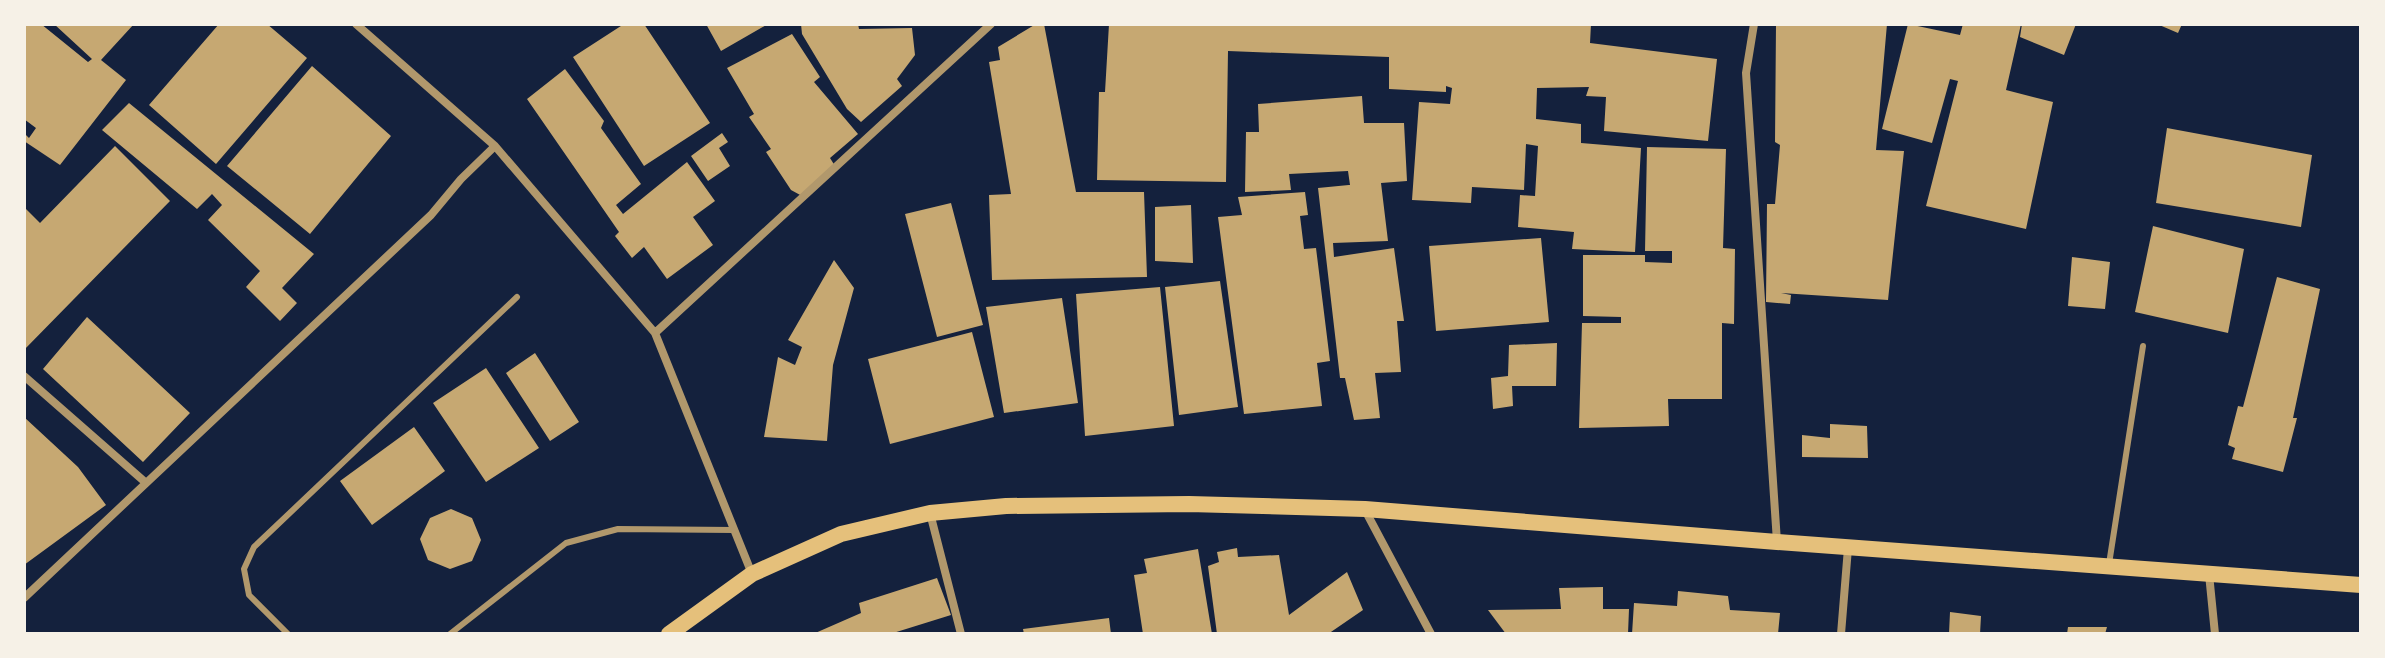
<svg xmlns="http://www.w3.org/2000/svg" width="2385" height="658" viewBox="0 0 2385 658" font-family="'Work Sans',sans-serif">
<rect width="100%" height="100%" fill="#14213d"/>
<path fill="#c6a872" d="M24 24H41L88 62 92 59 54 24H134L101 60 126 80 60 165 24 141V133L29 138 36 128 24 119Z
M219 24H267L307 58 216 164 149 105Z
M624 24H644L710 123 644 166 573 57Z
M706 24H768L721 51Z
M801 24H858L859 29 912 28 915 55 897 79 902 86 861 122 847 109 802 34Z
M1036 24H1044L1076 192H1144L1147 277 992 280 989 195 1011 194 989 62 1000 60 998 47Z
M1109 24H1591L1590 43 1717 59 1708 141 1604 131 1606 97 1586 96 1589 87 1537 88 1536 119 1581 124V143L1641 148 1635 252 1572 249 1574 232 1518 227 1520 195 1535 196 1538 146 1526 144 1524 190 1472 187 1471 203 1412 200 1419 102 1450 104 1452 88 1446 86V92L1389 89V57L1228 51 1226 182 1097 180 1099 92H1105Z
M1776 24H1887L1876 150 1904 151 1888 300 1781 293 1791 295 1790 304 1766 302 1767 204H1775L1780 145 1775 142Z
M1908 24 1960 35 1963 24H2021L2006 90 2053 102 2026 229 1926 206 1958 81 1950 79 1932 143 1882 129Z
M2022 24H2076L2064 55 2020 37Z
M2157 24H2182L2178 33Z
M792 34 820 77 814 82 858 134 830 158 835 166 802 196 791 190 766 152 771 149 749 117 754 114 727 68Z
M312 66 391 136 310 234 227 166Z
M565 69 604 121 601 128 641 184 616 205 623 214 687 162 715 201 693 217 713 245 667 279 644 247 632 258 615 236 619 232 527 99Z
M1362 96 1364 123H1404L1407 181 1381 183 1388 241 1333 243 1334 257 1394 248 1404 321H1397L1401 372 1375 373 1380 418 1354 420 1345 378H1340L1318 188 1359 184 1350 185 1348 171 1289 174 1291 190 1245 192 1246 132H1259L1258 104Z
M129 103 314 254 282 288 297 303 280 321 246 287 260 271 208 220 222 205 212 194 197 209 102 130Z
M2167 128 2312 155 2301 227 2156 203Z
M722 133 728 142 719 148 730 166 708 181 691 156Z
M115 146 170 201 24 350V207L40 223Z
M1647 147 1726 149 1723 248 1735 249 1734 324 1722 323V399H1668L1669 426 1579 428 1582 323H1621V317L1583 316V255H1645V262L1672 263V251H1645Z
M1305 192 1308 215 1300 216 1304 249 1316 248 1330 361 1317 363 1322 406 1244 414 1218 217 1242 215 1238 197Z
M951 203 983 325 937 337 905 214Z
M1191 205 1193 263 1155 261V207Z
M2153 226 2244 249 2228 333 2135 312Z
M1541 238 1549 322 1436 331 1429 246Z
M2072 257 2110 262 2105 309 2068 306Z
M834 260 854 288 833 365 827 441 764 437 778 357 795 365 802 347 788 340Z
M2277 277 2320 289 2293 418H2297L2283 472 2232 459 2235 448 2228 445 2238 406 2243 407Z
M1220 281 1238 407 1179 415 1165 287Z
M1160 287 1174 426 1085 436 1076 294Z
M1062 298 1078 403 1004 413 986 307Z
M87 317 190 413 143 462 43 369Z
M972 332 994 417 890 444 868 359Z
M1557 343 1556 386H1512L1513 406 1493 409 1491 378 1508 376 1509 345Z
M535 353 579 422 550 441 506 373Z
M486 368 539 448 486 482 433 403Z
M24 417 78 467 106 505 24 565Z
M1830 424 1867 426 1868 458 1802 457V435L1830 438Z
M414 427 445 471 372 525 340 481Z
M451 509 472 518 481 540 472 561 450 569 428 560 420 539 430 518Z
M1237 548 1238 557 1279 555 1289 615 1347 572 1363 610 1328 634H1217L1208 566 1219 562 1217 552Z
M1198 549 1212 634H1143L1134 575 1147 573 1144 559Z
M937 578 951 615 890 634H813L861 613 859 603Z
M1603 587V609H1629L1628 634H1506L1488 610 1561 609 1559 588Z
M1678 591 1728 596 1730 610 1780 613 1778 634H1632L1634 603 1677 606Z
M1950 612 1981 616 1980 634H1949Z
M1109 618 1111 634H1024L1023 629Z
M2068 627H2107L2105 634H2067Z"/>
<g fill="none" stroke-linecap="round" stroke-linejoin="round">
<path stroke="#b1986c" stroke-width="6" d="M2109 564 2143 346
M288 634 249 595 244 569 254 547 517 297
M450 634 566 543 618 529 734 530"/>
<path stroke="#b1986c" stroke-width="8" d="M356 24 495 146 655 333
M1754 24 1746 73 1777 542
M24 376 145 482
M1365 510 1431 634
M930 513 961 634
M752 574 655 333 991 24
M2209 574 2215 634
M24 598 431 215 461 179 495 146
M1841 634 1848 548"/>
<path stroke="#e5c07b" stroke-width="16" d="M669 634 752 574 841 534 930 513 1006 506 1189 504 1365 509 1777 542 2361 585"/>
</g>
<rect width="2385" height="658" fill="none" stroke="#f6f1e7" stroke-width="52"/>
</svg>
